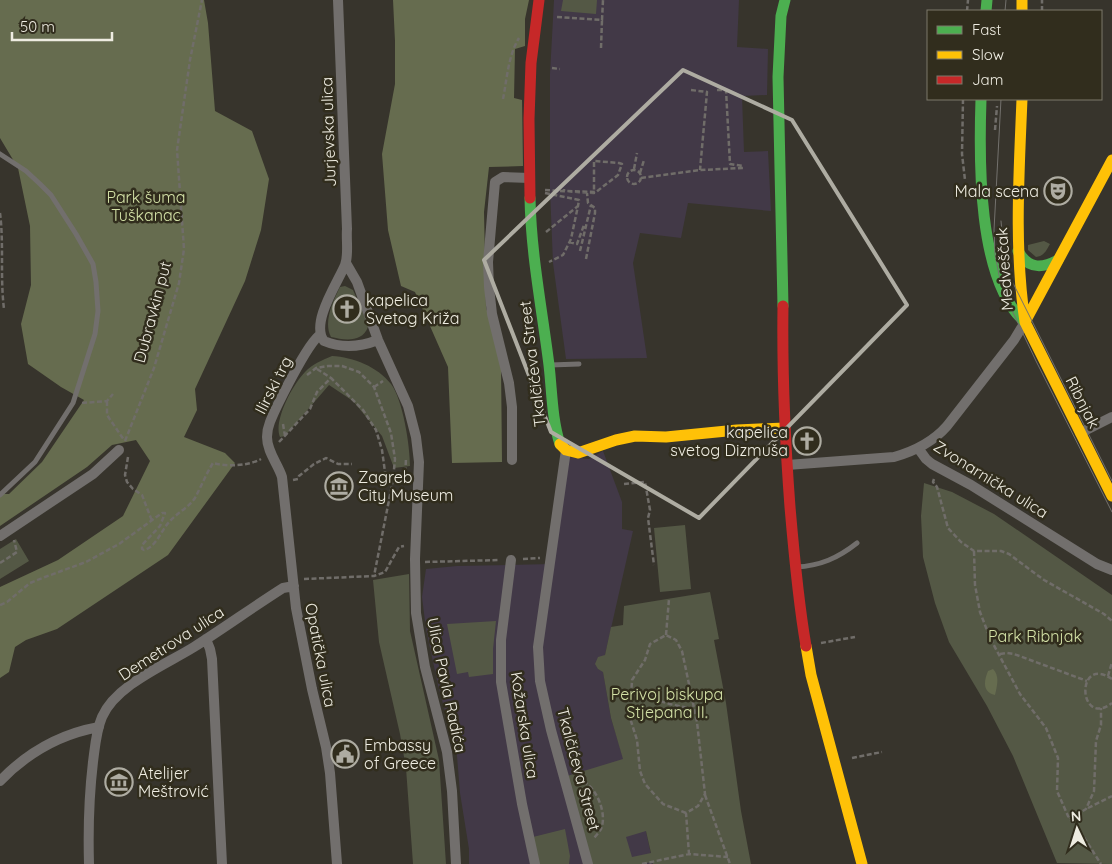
<svg xmlns="http://www.w3.org/2000/svg" width="1112" height="864" viewBox="0 0 1112 864" font-family="Quicksand,sans-serif">
<rect width="100%" height="100%" fill="#37342c"/>
<path fill="#423947" d="M554 0H739L737 47 768 49 767 95 742 96 744 152 768 151 771 211 688 203 681 238 640 233 633 263 647 358 566 359 553 263 550 190V74Z
M603 451 622 502V529L633 531 605 655 598 669 603 671 611 718 646 831 653 864H469V849L460 793 457 756 438 685 426 629 422 597 426 569 457 566 552 564 569 457 589 459Z"/>
<path fill="#545845" fill-rule="evenodd" d="M563 0H597L596 14 561 11Z
M1044 241 1050 244C1046 251 1044 256 1036 257L1028 250V245Z
M345 286 353 290 367 322 368 327C362 343 344 340 331 337 323 322 333 301 340 287Z
M332 356C353 357 378 367 391 384 403 400 410 446 410 466L394 468 382 436 353 401 329 385 285 436 280 437C273 421 293 384 305 372 312 364 323 360 332 356Z
M924 483 952 492 994 514 1112 595V864L1057 863 1013 756 987 706 949 642 935 603 923 557 921 516Z
M685 525 691 589 660 592 654 528Z
M16 539 29 561 0 579V549Z
M409 574 410 631 439 760 446 864H413L406 768 400 734 379 642 373 580Z
M710 592 719 639 714 640 726 703 741 811 751 864H653L652 862 642 864H588L564 777 623 759 611 718 603 672 598 669 595 664 598 657 605 655 611 627 623 625 624 606ZM646 831 651 853 632 857 626 837Z
M496 621 493 649V674L469 677 468 672 457 674 447 624Z
M565 829 570 856 569 864H539L533 837Z"/>
<path fill="#666c4f" d="M0 0H204L208 23 215 111 252 131 269 179 261 230 245 281 195 389 197 410 184 437 225 453 235 463 168 555 57 629 26 640 15 647 9 672 0 678V587L58 560 123 516 150 461 136 440 112 445 87 467 0 526V494H9L42 462 84 400 61 387 28 364 21 324 31 285 30 226 18 168 0 138Z
M393 0H529L525 19V46L515 49 514 98 522 100 523 166 489 167 484 212 486 307 501 365 502 462 452 463 448 367 415 292 401 286 388 230 382 154 395 84V41Z
M993 669C1000 676 997 686 995 695 982 692 984 681 988 671Z"/>
<g fill="none" stroke-linecap="round" stroke-linejoin="round">
<path stroke="#706d69" stroke-width="2.5" stroke-dasharray="5 2.5" stroke-linecap="butt" d="M967 11 968 0
M1042 11V0
M557 17 602 20 603 0
M601 48 602 20
M552 68 560 69
M691 90 707 92 700 170
M717 90H726L730 164 743 166
M503 99C507 79 508 56 519 38
M963 99 962 154 965 180
M995 130 997 106
M634 169 637 153
M627 177a7 7 0 1 1 14 0a7 7 0 1 1-14 0Z
M640 173 644 160
M641 178 700 170 743 168
M545 190 594 193V161L619 163 622 164 618 175 596 192 564 191V189
M545 193 579 200 578 206
M0 213C4 245 0 277 4 309
M546 232 578 206 571 239 563 255 549 262
M569 242 577 244 584 225
M580 251 591 205
M586 259 595 213V208L588 203 587 193
M317 369 331 378
M307 375 316 368 328 366H342L359 372 374 387 391 433 395 459 393 480 374 576
M374 387 383 381
M107 401V415L124 440
M82 403 107 401 113 394
M283 424 285 436
M125 441 154 368 179 283 184 249 177 150 190 60 202 0
M279 442 310 409 317 392 331 378 363 410 376 430 382 450 385 472 393 480
M128 457 125 475 127 482 133 489 142 495 152 521
M934 479 933 482 937 487 948 528 961 542 974 551H1001L1009 554 1044 580 1104 614 1112 621
M293 480 298 479 299 476 314 464 326 458 338 464H352
M405 480 406 458
M624 484 645 482 650 510 648 518 654 565
M974 551 975 585 980 612 990 638 1020 694 1046 728 1058 758 1057 791 1068 816 1083 836 1101 864
M523 559 540 558
M425 562 500 560
M0 563 17 552 14 540
M304 579 374 576 385 572 399 547 404 546
M0 605 7 602 30 583 45 577 86 562 119 544 162 513H165L160 526 142 545V549L144 550C156 547 161 531 169 522 177 513 188 508 195 498 201 487 206 474 213 463 227 467 248 466 261 459
M666 635 669 599
M821 643 855 637
M1000 654 1007 653 1014 654 1087 681
M1108 676 1112 662
M1112 679C1075 654 1078 729 1112 703
M631 695C653 697 672 707 693 708
M852 758 882 752
M576 779C579 780 584 781 587 784 598 792 607 815 601 829 599 832 596 836 593 839
M705 795 730 864
M1088 808 1112 796
M686 813 663 804 645 784 640 771 637 740 630 718 632 680 645 660 650 644 666 635 676 640 682 651 697 722 705 794 698 806 686 813 689 854
M1070 819 1086 809 1094 791 1096 741 1101 725V708
M642 864 689 854 728 857"/>
<path stroke="#726f6d" stroke-width="5" d="M0 154 26 171 40 184 51 195 76 234 93 264 96 282 98 311 95 334 73 403 35 462 0 495
M550 365 579 364
M796 567C820 566 838 558 857 543"/>
<path stroke="#726f6d" stroke-width="10" d="M338 0 347 229C346 240 349 255 345 265 338 282 310 323 324 341 343 349 360 347 378 340
M346 263 357 282 378 340 408 406 416 437 419 462 415 559 416 613 425 667 447 752 452 791 456 864
M320 335C308 342 276 407 270 422 268 427 267 433 267 437 267 452 278 464 282 477L296 608 312 689 326 747 330 773 337 864
M1080 433 1112 417
M918 448 926 459 932 464 971 485 1097 564 1112 570
M566 450 538 647 540 681 551 730 588 864
M512 460V407L509 383 492 314 489 287 488 262 495 182 503 177 530 178
M787 465 894 457C915 451 933 442 947 426L1014 340 1025 322
M0 536 93 474 119 450
M511 560 501 640V682L522 804 535 864
M206 639 210 649 212 659 222 864
M0 781C27 753 60 734 99 727
M89 864C88 829 89 796 93 762 95 747 96 731 102 717 116 685 165 665 194 647 224 628 253 607 283 588L294 586"/>
<path stroke="#4caf50" stroke-width="11" d="M986 11 987 0
M981 99C979 158 977 281 1025 322
M530 198C531 254 542 309 549 365 552 391 552 420 560 444
M1018 251C1028 269 1041 269 1058 260
M783 306 778 77 781 16 785 0"/>
<path stroke="#ffc107" stroke-width="11" d="M1022 0V11
M1022 99C1019 174 1014 248 1025 322L1112 496
M1025 322 1112 160
M560 444 566 450 578 453 616 440 635 436 666 437 737 430 784 428
M806 646 811 675 862 864"/>
<path stroke="#c62828" stroke-width="11" d="M530 198 529 119 531 63 539 0
M783 306C782 374 785 440 790 507 794 554 798 600 806 646"/>
<path stroke="#73716d" stroke-width="1" d="M1005 11 1006 0
M1001 99 994 230 995 254 999 275 1007 300 1036 361 1112 512
M1001 221 1004 252 1010 277 1112 481"/>
</g>
<path fill="none" stroke="#aeaca2" stroke-width="4" stroke-linejoin="round" d="M683 70 792 120 907 305 699 518 551 432 484 260Z"/>
<defs>
<g id="theatre-ring" transform="scale(1.4375)"><circle r="9.5" fill="#312d1d" stroke="#aeaca2" stroke-width="1.5"/><path d="M-5-5.5Q0-4 5-5.5V0Q5 5 0 6Q-5 5-5 0ZM-3.3-2.5H-1v1.5H-3.3ZM1-2.5H3.3v1.5H1ZM-2.8 1Q0 5.5 2.8 1Z" fill="#aeaca2"/></g>
<g id="church-ring" transform="scale(1.4375)"><circle r="9.5" fill="#312d1d" stroke="#aeaca2" stroke-width="1.5"/><path d="M-1.2-6h2.4v3.5h3.3v2.4h-3.3V6h-2.4V-.1h-3.3v-2.4h3.3Z" fill="#aeaca2"/></g>
<g id="museum-ring" transform="scale(1.4375)"><circle r="9.5" fill="#312d1d" stroke="#aeaca2" stroke-width="1.5"/><path d="M0-6L6-3V-2H-6V-3ZM-5-1h2V3h-2ZM-1-1h2V3h-2ZM3-1h2V3H3ZM-6 4H6V6H-6Z" fill="#aeaca2"/></g>
<g id="civic-ring" transform="scale(1.4375)"><circle r="9.5" fill="#312d1d" stroke="#aeaca2" stroke-width="1.5"/><path d="M-.6-6.5H3V-4.5H.6V-3L4-1V1h2V6H-6V1h2V-1L-.6-3ZM-1.2 2.5V6h2.4V2.5Z" fill="#aeaca2"/></g>
</defs>
<g fill-rule="evenodd">
<use href="#theatre-ring" x="1058" y="191"/>
<use href="#church-ring" x="347" y="309"/>
<use href="#church-ring" x="807" y="441"/>
<use href="#museum-ring" x="339" y="486"/>
<use href="#civic-ring" x="345" y="754"/>
<use href="#museum-ring" x="119" y="782"/>
</g>
<g text-anchor="middle" dominant-baseline="central" stroke-width="5" stroke-linejoin="round" paint-order="stroke">
<g font-size="16" fill="#eeece1" stroke="#312d1d">
<text transform="translate(328 132) rotate(-92)">Jurjevska ulica</text>
<text transform="translate(1004 269) rotate(-94)">Medveščak</text>
<text transform="translate(152 312) rotate(-75)">Dubravkin put</text>
<text transform="translate(532 364) rotate(-97)">Tkalčićeva Street</text>
<text transform="translate(273 385) rotate(-63)">Ilirski trg</text>
<text transform="translate(1083 402) rotate(63)">Ribnjak</text>
<text transform="translate(991 479) rotate(32)">Zvonarnička ulica</text>
<text transform="translate(171 643) rotate(-33)">Demetrova ulica</text>
<text transform="translate(321 655) rotate(79)">Opatička ulica</text>
<text transform="translate(447 685) rotate(78)">Ulica Pavla Radića</text>
<text transform="translate(525 725) rotate(81)">Kožarska ulica</text>
<text transform="translate(579 769) rotate(75)">Tkalčićeva Street</text>
</g>
<g font-size="16" fill="#eeece1" stroke="#312d1d" text-anchor="start">
<text x="1039" y="191" text-anchor="end">Mala scena</text>
<text x="366" y="300">kapelica<tspan x="366" dy="18">Svetog Križa</tspan></text>
<text x="788" y="432" text-anchor="end">kapelica<tspan x="788" dy="18">svetog Dizmuša</tspan></text>
<text x="358" y="477">Zagreb<tspan x="358" dy="18">City Museum</tspan></text>
<text x="364" y="745">Embassy<tspan x="364" dy="18">of Greece</tspan></text>
<text x="138" y="773">Atelijer<tspan x="138" dy="18">Meštrović</tspan></text>
</g>
<g font-size="16" fill="#d4e2a7" stroke="#312d1d">
<text x="146" y="197">Park šuma<tspan x="146" dy="18">Tuškanac</tspan></text>
<text x="1035" y="636">Park Ribnjak</text>
<text x="667" y="694">Perivoj biskupa<tspan x="667" dy="18">Stjepana II.</tspan></text>
</g>
</g>
<rect x="927" y="10" width="175" height="90" fill="#312d1d" stroke="#7d796b"/>
<rect x="937" y="26" width="25" height="8" fill="#4caf50" stroke="#7d796b"/>
<text x="972" y="35" font-size="15" fill="#eeece1">Fast</text>
<rect x="937" y="51" width="25" height="8" fill="#ffc107" stroke="#7d796b"/>
<text x="972" y="60" font-size="15" fill="#eeece1">Slow</text>
<rect x="937" y="76" width="25" height="8" fill="#c62828" stroke="#7d796b"/>
<text x="972" y="85" font-size="15" fill="#eeece1">Jam</text>
<g transform="translate(1077 829) rotate(356)" stroke="#312d1d" stroke-width="4" paint-order="stroke">
<path d="M0-4L9 19L0 12L-9 19Z" fill="#eeece1"/>
<text y="-8" font-size="14" font-weight="bold" text-anchor="middle" fill="#eeece1">N</text>
</g>
<path d="M12 32v8h100v-8" fill="none" stroke="#eeece1" stroke-width="2.5"/>
<text x="20" y="32" font-size="15" fill="#eeece1" stroke="#312d1d" stroke-width="4" paint-order="stroke">50 m</text>
</svg>
